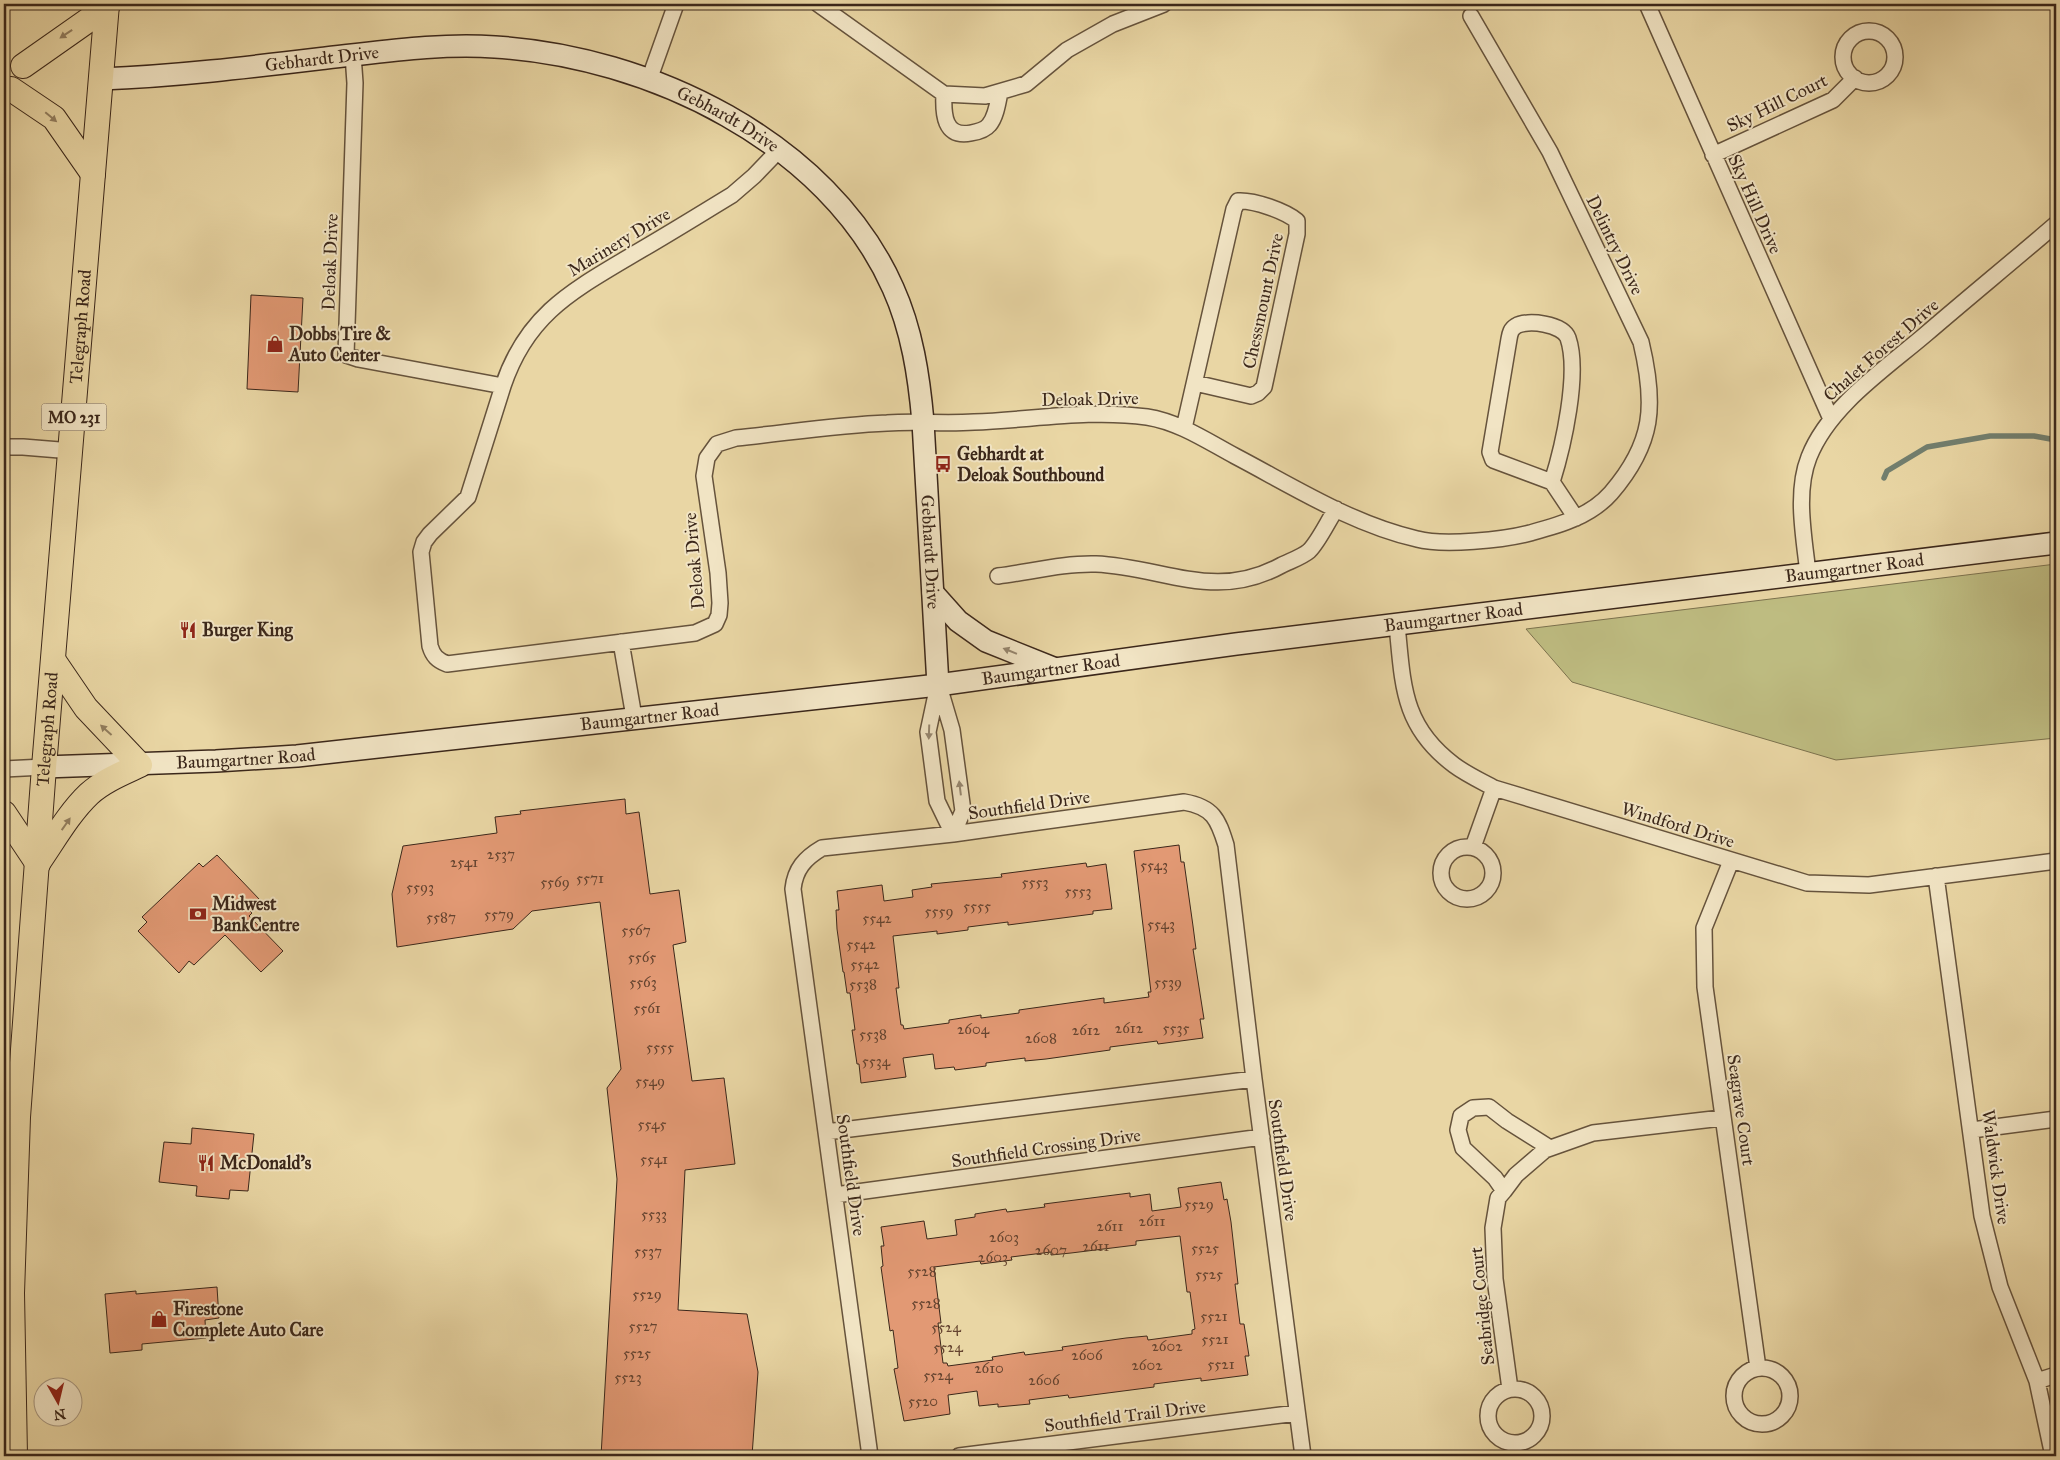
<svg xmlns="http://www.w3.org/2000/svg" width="2060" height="1460" viewBox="0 0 2060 1460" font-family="'IM FELL Great Primer',serif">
<rect width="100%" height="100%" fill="#e9d6a4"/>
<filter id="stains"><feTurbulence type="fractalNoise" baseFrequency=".004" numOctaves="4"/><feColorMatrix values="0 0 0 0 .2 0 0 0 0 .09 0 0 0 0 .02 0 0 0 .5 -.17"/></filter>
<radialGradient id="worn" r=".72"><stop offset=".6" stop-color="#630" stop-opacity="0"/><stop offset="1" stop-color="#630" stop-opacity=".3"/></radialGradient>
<path fill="#bebc81" stroke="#7c724e" d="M2056 564V738L1836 760 1572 682 1526 629Z"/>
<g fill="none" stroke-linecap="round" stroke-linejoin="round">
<path stroke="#727f6f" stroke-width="5.5" d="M1884 478 1887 471 1927 447 1990 436H2034L2056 440"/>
</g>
<path fill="#e29974" stroke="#3b271a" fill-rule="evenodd" d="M251 295 303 298 298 392 247 389Z
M625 799 626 814 639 812 650 894 679 890 686 942 673 945 692 1081 724 1078 735 1164 685 1170 678 1310 747 1314 758 1372 752 1456H601L617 1179 607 1088 621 1069 600 902 532 911 513 929 397 947 392 894 403 846 497 833 495 817 521 814 520 811Z
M1179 845 1181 862H1184L1193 926 1196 949H1193L1204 1019H1200L1203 1038 1158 1044 1157 1041 1110 1047V1050L1046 1059 1025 1061V1058L986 1063V1066L955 1070 954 1067 935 1069 933 1054 903 1058 906 1077 861 1083 859 1064H857L852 1030H855L850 993H847L844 972H843L837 929 836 910H839L837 891 882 885 884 901 913 897 912 890 932 887 931 884 1002 877 1001 874 1086 863 1087 867 1106 864 1112 909 1093 911V914L1008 925V922L968 927V930L937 934V931L893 936 899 988H896L901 1025H903L904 1029 949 1023V1020L981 1015V1018L1019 1013V1010L1083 1001 1104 998V1003L1149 997 1148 992H1151L1134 851Z
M217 855 260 900 249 910 252 913 249 916 283 951 261 972 225 935 194 965 189 961 179 973 138 931 147 922 142 917 199 863 203 867Z
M192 1128 254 1134 248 1191 230 1190 229 1199 196 1196 197 1186 159 1182 164 1142 191 1144Z
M1221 1182 1224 1200 1227 1199 1231 1222 1238 1284H1235L1240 1324H1244L1249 1356H1245L1248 1375 1201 1381V1378L1154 1384V1387L1069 1398 1068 1395 1029 1400 1030 1404 998 1407V1404L979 1406 977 1391 948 1395 950 1414 904 1421 894 1369 898 1368 893 1330 890 1331 881 1267 883 1266 881 1246H884L881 1227 924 1221 927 1239 957 1235 955 1220 975 1217V1214L1006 1209 1007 1212 1045 1207 1044 1204 1130 1193V1197L1150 1194 1152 1211 1181 1207 1178 1188ZM1180 1236 1187 1292H1190L1195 1329 1192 1330V1334L1148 1340 1147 1336 1126 1338 1062 1347 1063 1350 1025 1355 1024 1352 992 1357 993 1360 948 1366 947 1363H943L938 1323H941L934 1267 980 1261 981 1264 1012 1260 1011 1257 1051 1252V1255L1071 1253 1136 1245V1241Z
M217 1287 219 1318 205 1320 206 1338 142 1344V1350L110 1353 105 1294 136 1291V1294Z"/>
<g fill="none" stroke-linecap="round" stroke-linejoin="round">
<g stroke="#66533c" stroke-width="18">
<path id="street" d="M818 4 944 94 985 96 1026 84 1067 50 1113 24 1164 4
M1647 4 1831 419
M1843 57a26 26 0 1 1 52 0a26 26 0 1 1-52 0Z
M353 55 355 83 346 355 358 359 503 386 468 497 430 534 424 542 421 552 430 646C433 656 437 660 447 664L695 633 715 624 719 615 720 603 718 573 704 476 707 458 717 444 736 438C786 433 837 425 887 423 916 421 945 424 974 422 1031 420 1090 409 1147 417 1179 422 1207 441 1235 456 1294 487 1352 524 1417 539 1443 546 1504 540 1530 533 1559 525 1590 517 1611 493 1654 443 1656 405 1641 342L1550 152 1471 16
M649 80 676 4
M944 94C943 114 944 138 971 133 977 132 985 130 989 125 996 117 998 102 1000 92
M1713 155 1833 100 1855 78
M503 386C527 314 572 291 634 254 667 235 699 215 732 195L754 176 779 150
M1184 428 1234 209 1238 201C1254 200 1285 211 1297 221V234L1264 387 1258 393 1251 396 1195 383
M4 447H23L72 451
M1552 482 1493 460 1490 452 1509 339C1510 333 1511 329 1516 326 1527 319 1563 324 1568 338 1580 373 1563 447 1552 482L1576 518
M1808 573C1804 537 1795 492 1809 457 1829 406 1885 369 1926 334 1969 297 2013 261 2056 224
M998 576C1030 572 1064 563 1096 564 1164 567 1215 602 1282 565 1290 561 1302 557 1309 551 1319 541 1328 521 1336 509
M1397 625C1403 685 1402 726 1454 765 1466 774 1481 781 1494 788L1807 883 1869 885 2056 861
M621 642 634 717
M938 685 928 732 937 801 953 834
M939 686 952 730 963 811 953 834
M4 769 44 767
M1441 873a26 26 0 1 1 52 0a26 26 0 1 1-52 0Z
M1473 847 1494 788
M1731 861 1704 928 1705 987 1758 1368
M1936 876 1982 1216 2000 1287 2037 1381 2053 1456
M1972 1130 2056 1119
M826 1132 1254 1079
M1504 1191 1495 1178 1463 1148 1458 1130 1461 1116 1473 1108 1489 1107 1507 1121 1550 1148
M835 1195 1262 1137
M1734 1396a28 28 0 1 1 56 0a28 28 0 1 1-56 0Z
M2037 1381 2056 1375
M1510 1389 1495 1279 1493 1228 1498 1198 1504 1191 1516 1175 1545 1150 1593 1133 1722 1118
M1488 1416a27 27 0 1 1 54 0a27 27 0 1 1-54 0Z
M870 1456 793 889C795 869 805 858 822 848L953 834 1184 802C1213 807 1218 819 1226 845L1254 1079 1303 1456
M959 1456 1297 1413"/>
</g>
<g stroke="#3b271a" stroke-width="24">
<g id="secondary">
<path id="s1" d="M101 79C177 76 251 67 326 58 382 52 439 43 495 47 648 56 828 141 893 288 912 330 919 376 923 422L938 685"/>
<path d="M933 593 958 621 986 641 1053 668"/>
<path id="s2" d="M44 767 216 761 297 756 938 685 1236 644 2056 543"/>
</g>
</g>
<g stroke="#3b271a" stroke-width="26">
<g id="primary">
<path d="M23 66 107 7"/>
<path d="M11 89 54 118 93 174"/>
<path d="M4 813 38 864"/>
<path d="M38 863C54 840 69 813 89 794 103 781 123 773 140 765L86 708 54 661"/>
<path id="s3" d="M15 1456 12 1293 18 1117 44 767 107 4"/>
</g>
</g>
<use href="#street" stroke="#f1e4c4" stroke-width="15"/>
<use href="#secondary" stroke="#f1e4c4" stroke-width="21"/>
<use href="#primary" stroke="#e9d6a4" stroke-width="24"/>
</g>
<defs><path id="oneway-solid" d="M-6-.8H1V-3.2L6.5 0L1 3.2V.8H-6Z" transform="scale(1.25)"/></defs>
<g fill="#927e5f">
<use href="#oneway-solid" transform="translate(66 34) rotate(146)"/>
<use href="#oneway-solid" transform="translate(51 117) rotate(40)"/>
<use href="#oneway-solid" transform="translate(106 730) rotate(-138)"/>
<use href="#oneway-solid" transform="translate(66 824) rotate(-55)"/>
</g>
<g fill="#96866f">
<use href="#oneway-solid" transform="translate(1010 651) rotate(-158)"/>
<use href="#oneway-solid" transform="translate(929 732) rotate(92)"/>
<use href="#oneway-solid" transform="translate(960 788) rotate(-97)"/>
</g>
<defs>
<g id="shop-bare" transform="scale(1.35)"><path d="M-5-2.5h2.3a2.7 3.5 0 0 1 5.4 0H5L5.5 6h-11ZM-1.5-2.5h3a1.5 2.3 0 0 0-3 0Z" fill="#8f2418" stroke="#f1e4c4" stroke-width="2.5" paint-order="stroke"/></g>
<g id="bus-bare" transform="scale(1.35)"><path d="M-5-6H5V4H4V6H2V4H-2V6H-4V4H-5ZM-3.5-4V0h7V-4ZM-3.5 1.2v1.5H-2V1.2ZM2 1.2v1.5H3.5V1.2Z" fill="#8f2418" stroke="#f1e4c4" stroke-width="2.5" paint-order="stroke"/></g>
<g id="restaurant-bare" transform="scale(1.35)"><path d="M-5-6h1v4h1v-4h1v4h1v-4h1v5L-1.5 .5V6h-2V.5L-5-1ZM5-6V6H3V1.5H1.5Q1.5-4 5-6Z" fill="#8f2418" stroke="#f1e4c4" stroke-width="2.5" paint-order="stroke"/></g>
<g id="bank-bare" transform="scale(1.35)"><path d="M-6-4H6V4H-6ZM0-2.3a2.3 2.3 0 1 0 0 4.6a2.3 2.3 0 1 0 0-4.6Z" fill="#8f2418" stroke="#f1e4c4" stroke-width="2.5" paint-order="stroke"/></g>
</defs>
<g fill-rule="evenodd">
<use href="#shop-bare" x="275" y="344"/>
<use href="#bus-bare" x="943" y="464"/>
<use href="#restaurant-bare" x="188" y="630"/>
<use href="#bank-bare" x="198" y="914"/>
<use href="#restaurant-bare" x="206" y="1163"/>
<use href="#shop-bare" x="159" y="1319"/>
</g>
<g text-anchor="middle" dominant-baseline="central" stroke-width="4" stroke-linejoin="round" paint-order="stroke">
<g font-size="15" fill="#654430">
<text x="501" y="854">2537</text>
<text x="464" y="862">2541</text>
<text x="1154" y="865">5543</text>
<text x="590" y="878">5571</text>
<text x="555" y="882">5569</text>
<text x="1035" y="882">5553</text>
<text x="420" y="887">5593</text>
<text x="1078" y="891">5553</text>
<text x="977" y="906">5555</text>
<text x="939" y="911">5559</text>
<text x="499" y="914">5579</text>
<text x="441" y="917">5587</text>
<text x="877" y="918">5542</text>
<text x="1161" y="924">5543</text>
<text x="636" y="930">5567</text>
<text x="861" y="944">5542</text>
<text x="642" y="957">5565</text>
<text x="865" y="964">5542</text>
<text x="643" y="982">5563</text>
<text x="1168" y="982">5539</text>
<text x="863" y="984">5538</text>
<text x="647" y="1008">5561</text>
<text x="1129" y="1028">2612</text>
<text x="1176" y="1028">5535</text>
<text x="973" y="1029">2604</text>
<text x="1086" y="1030">2612</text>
<text x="873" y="1034">5538</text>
<text x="1041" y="1038">2608</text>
<text x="660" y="1047">5555</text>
<text x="876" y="1061">5534</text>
<text x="650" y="1081">5549</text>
<text x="652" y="1124">5545</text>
<text x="654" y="1159">5541</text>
<text x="1199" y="1204">5529</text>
<text x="654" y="1214">5533</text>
<text x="1152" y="1221">2611</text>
<text x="1110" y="1226">2611</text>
<text x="1004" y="1237">2603</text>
<text x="1096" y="1246">2611</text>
<text x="1205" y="1248">5525</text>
<text x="1051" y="1250">2607</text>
<text x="648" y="1251">5537</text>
<text x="993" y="1257">2603</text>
<text x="922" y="1271">5528</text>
<text x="1209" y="1274">5525</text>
<text x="647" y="1294">5529</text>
<text x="926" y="1303">5528</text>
<text x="1214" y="1316">5521</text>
<text x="643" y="1326">5527</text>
<text x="946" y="1327">5524</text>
<text x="1215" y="1339">5521</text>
<text x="1167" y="1346">2602</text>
<text x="948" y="1347">5524</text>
<text x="637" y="1353">5525</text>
<text x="1087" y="1355">2606</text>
<text x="1221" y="1364">5521</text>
<text x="1147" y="1365">2602</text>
<text x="989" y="1368">2610</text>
<text x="938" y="1375">5524</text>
<text x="628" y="1377">5523</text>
<text x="1044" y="1380">2606</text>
<text x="923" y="1401">5520</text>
</g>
<rect fill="#f1e4c4" stroke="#72604d" stroke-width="1" x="41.5" y="403.5" width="65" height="27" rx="4"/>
<g font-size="16" font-weight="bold" fill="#3b271a">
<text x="74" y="417">MO 231</text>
</g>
<g font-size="18" fill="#3b271a" stroke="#f1e4c4">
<text stroke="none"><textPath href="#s1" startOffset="222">Gebhardt Drive</textPath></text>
<text transform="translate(1777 103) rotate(-26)">Sky Hill Court</text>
<text stroke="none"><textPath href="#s1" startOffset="642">Gebhardt Drive</textPath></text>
<text transform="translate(1755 204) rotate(66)">Sky Hill Drive</text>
<text transform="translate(619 242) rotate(-31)">Marinery Drive</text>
<text transform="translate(1615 245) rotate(64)">Delintry Drive</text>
<text transform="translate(330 262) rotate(-88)">Deloak Drive</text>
<text transform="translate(1263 301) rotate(-78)">Chessmount Drive</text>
<text stroke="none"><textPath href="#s3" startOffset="1132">Telegraph Road</textPath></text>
<text transform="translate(1881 350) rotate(-41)">Chalet Forest Drive</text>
<text transform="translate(1090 399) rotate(-1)">Deloak Drive</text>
<text stroke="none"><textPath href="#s1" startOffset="1151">Gebhardt Drive</textPath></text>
<text transform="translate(694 561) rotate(-95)">Deloak Drive</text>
<text stroke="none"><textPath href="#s2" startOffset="1822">Baumgartner Road</textPath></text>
<text stroke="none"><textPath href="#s2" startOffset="1418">Baumgartner Road</textPath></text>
<text stroke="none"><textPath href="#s2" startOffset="1012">Baumgartner Road</textPath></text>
<text stroke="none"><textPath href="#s2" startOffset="608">Baumgartner Road</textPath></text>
<text stroke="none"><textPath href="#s3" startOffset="728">Telegraph Road</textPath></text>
<text stroke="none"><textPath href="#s2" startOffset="202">Baumgartner Road</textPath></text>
<text transform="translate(1029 805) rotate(-8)">Southfield Drive</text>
<text transform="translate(1678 825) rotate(17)">Windford Drive</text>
<text transform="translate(1741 1110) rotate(82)">Seagrave Court</text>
<text transform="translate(1046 1148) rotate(-8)">Southfield Crossing Drive</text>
<text transform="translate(1283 1160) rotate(82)">Southfield Drive</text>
<text transform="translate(1996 1167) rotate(82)">Waldwick Drive</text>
<text transform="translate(851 1175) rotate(82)">Southfield Drive</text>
<text transform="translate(1482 1306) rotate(-96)">Seabridge Court</text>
<text transform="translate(1125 1416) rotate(-7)">Southfield Trail Drive</text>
</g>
<g font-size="18" font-weight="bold" fill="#3b271a" stroke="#f1e4c4" text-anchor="start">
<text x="289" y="334">Dobbs Tire &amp;<tspan x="289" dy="21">Auto Center</tspan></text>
<text x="957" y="454">Gebhardt at<tspan x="957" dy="21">Deloak Southbound</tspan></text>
<text x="202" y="630">Burger King</text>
<text x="212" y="904">Midwest<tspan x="212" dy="21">BankCentre</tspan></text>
<text x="220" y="1163">McDonald's</text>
<text x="173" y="1309">Firestone<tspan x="173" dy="21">Complete Auto Care</tspan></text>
</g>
</g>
<rect width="2060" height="1460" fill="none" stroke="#e9d6a4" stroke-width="20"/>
<rect x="5" y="5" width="2050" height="1450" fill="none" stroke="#3b271a" stroke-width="2.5"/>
<rect x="10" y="10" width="2040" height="1440" fill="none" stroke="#3b271a"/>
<g transform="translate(58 1402) rotate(172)"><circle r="24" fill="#f1e4c4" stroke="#a89880"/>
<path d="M0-4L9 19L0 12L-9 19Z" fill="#8f2418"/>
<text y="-8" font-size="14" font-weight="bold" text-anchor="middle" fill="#3b271a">N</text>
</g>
<rect width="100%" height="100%" filter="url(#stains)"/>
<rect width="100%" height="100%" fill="url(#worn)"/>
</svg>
